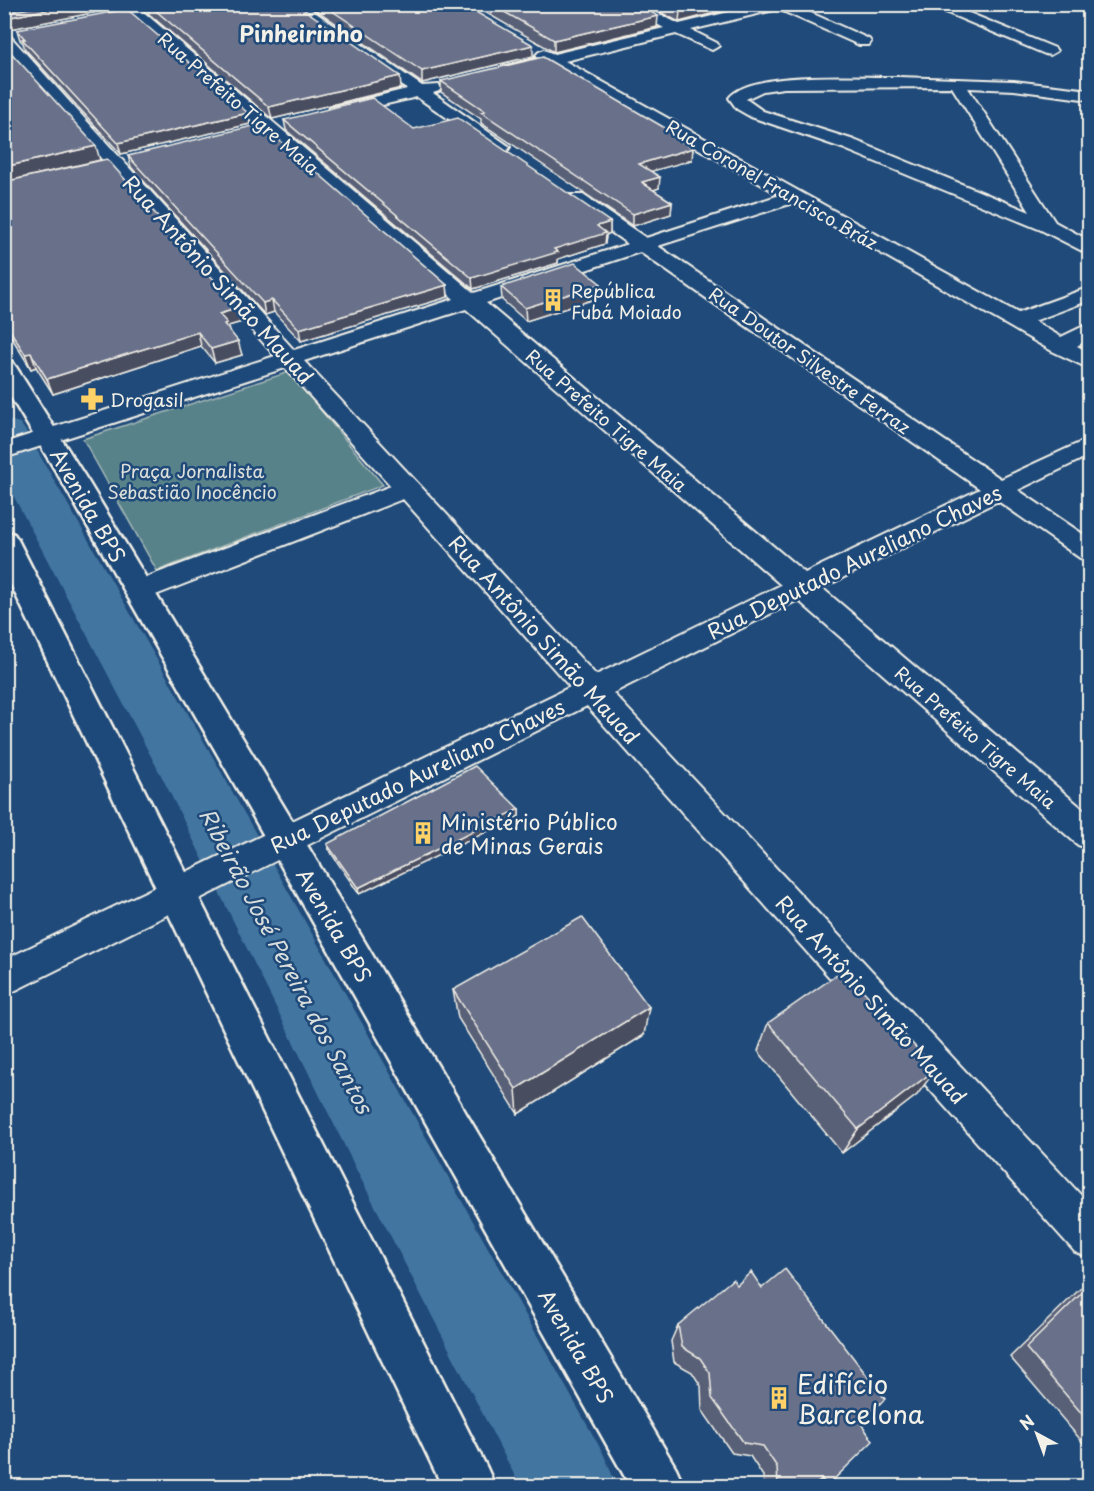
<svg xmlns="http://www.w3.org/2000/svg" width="1094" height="1491" viewBox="0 0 1094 1491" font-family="'Playpen Sans',sans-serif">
<rect width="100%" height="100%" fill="#1f4a7a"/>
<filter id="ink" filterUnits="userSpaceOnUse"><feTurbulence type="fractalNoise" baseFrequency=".0167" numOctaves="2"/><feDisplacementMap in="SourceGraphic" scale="12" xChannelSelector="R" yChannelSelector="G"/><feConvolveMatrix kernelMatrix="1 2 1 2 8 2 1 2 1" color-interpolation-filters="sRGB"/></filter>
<g filter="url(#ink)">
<path fill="#598289" stroke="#a6bab8" stroke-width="1.5" d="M289 372 383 485 157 571 83 439Z"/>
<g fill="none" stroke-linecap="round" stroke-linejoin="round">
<path fill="#4374a0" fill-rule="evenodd" d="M4 419 20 423 27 433 214 759 603 1453 617 1486H520L361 1179 163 779 4 478Z"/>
<g stroke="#f4f1e8" stroke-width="4">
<path id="minor" d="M118 4H134L474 293 628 244 569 203 567 199 569 195H583L646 238 780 195 549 64 507 75 499 70 502 67 538 58 536 55 539 52 544 50 554 54 664 28 620 4H639L679 24 762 4H791L869 39 871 42 869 45H859L778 9 691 30 717 43 719 46 712 50 676 34 565 61 1018 313 1090 287V300L1034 321 1061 337 1090 323V338L1077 346 1090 353V369L1052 351 793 203 658 246 1001 479 1090 438V455L1018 490 1090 539V561L1080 558 998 501 822 588 1090 815V849L1078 845 798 600 613 693 1090 1205V1258L1075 1252 587 706 4 996V960L570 687 403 499 148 598 138 601 128 598 124 591 128 584 391 486 285 368 4 458V443L275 356 4 48V34L9 35 294 350 454 299ZM640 252 980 489 805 573 486 303ZM466 309 781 585 596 675 304 361Z
M286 4H303L422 86 439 85 441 88 439 91 433 93 510 147 507 151H495L417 97 335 116 329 114 327 111 329 108 407 89Z
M926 4H947L1055 48 1057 51 1050 55 1045 54Z
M1079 4H1090V10Z
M899 77 1014 81 1090 90V100L1014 90 968 88 1055 222 1090 241V255L1041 230 842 148 751 117 737 109 729 98C750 69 863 78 899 77ZM952 87 1030 212 854 140 763 111 746 99 763 91 784 88Z"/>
</g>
<g stroke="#f4f1e8" stroke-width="5">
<path id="secondary" d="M4 360 12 362 16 367 89 483 322 870 676 1468 684 1486H630L296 892 63 483 4 386Z
M4 531 14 534 18 540 487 1468 495 1486H442L4 570Z"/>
</g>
<use href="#minor" fill="#1f4a7a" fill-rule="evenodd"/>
<use href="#secondary" fill="#1f4a7a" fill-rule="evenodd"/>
</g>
<path fill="#596077" stroke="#f4f1e8" stroke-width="1.5" d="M50 4H117L118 8 10 29 6 24 4 19V13Z
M147 4H296L401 88 272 119 149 14Z
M308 4H462L533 56 422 83Z
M471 4H637L657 27 554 52Z
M645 4H749L679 22Z
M17 30 250 124 121 154 25 49 23 43 20 40Z
M441 81 684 139V143L693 148 692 160 651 171 659 188 653 190 672 202 671 214 633 226 481 123V119L441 92Z
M284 120 414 129 610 222V233L606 235 605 244 558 259V263L473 289 286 130Z
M128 156 447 285 448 297 301 341 274 312 265 315 131 167Z
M4 182 239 308 242 322 228 326 242 355 215 363 201 346 53 394 36 367 31 369 4 325Z
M501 287 601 297 526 321 502 300Z
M519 809V816L359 894 329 850 327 844Z
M453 990 644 1035 518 1114 458 1018Z
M768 1023 917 1095 842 1153 758 1051Z
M1089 1281V1444L1085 1445 1010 1357 1086 1283Z
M737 1285 860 1422 826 1486H764L763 1476 750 1456 732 1453 702 1410 701 1386 692 1372 674 1362 671 1341 678 1325Z"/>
<path fill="#494e61" stroke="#f4f1e8" stroke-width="1.5" d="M74 4H117L118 8 10 29 6 18Z
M706 4H749L679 22 680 11Z
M658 16 657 27 554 52V40Z
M533 45V56L422 83V71Z
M400 76 401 88 272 119 269 107Z
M248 113 250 124 121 154 118 143Z
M96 146 100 160 4 182V167Z
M693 148 692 160 638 175 639 164Z
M660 177 659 188 645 193 642 182Z
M672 202 671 214 633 226V214Z
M610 222V233L606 235 605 244 558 259V263L473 289 472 278 554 249 597 226Z
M601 284V297L526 321 525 308Z
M447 285 448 297 301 341 299 329Z
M272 300 274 312 265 315 263 303Z
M239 308 242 322 228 326 231 337 219 314Z
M198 332 201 346 53 394 47 379Z
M238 341 242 355 215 363 211 349Z
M31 353 36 367 31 369 25 354Z
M519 809V816L359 894 358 888Z
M649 1007 644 1035 518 1114 516 1089Z
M936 1069 917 1095 842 1153 858 1129Z"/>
<path fill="#68708a" stroke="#f4f1e8" stroke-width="1.5" d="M50 4H74L6 18 4 15V13Z
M148 4H296L400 76 269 107Z
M322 4H462L533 45 422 71Z
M490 4H637L658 16 554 40Z
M668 4H706L680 11Z
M127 9 248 113 118 143 22 39H25L17 30Z
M4 45 96 146 4 167Z
M543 57 684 139 679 140 693 148 639 164 660 177 642 182 645 184H644L672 202 633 214 481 112 485 111 441 81Z
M372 98 414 129 458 118 610 222 597 226 606 233 554 249 558 252 472 278 284 120Z
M261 124 447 285 299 329 272 300 263 303 128 156Z
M107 159 239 308 219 314 227 323 224 324 238 341 211 349 198 332 47 379 31 353 25 354 4 321V182Z
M575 263 601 284 525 308 501 287Z
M475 766 519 809 358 888 327 844Z
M582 917 649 1007 516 1089 453 990Z
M844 970 936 1069 858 1129 768 1023Z
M785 1269 885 1399 860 1422 873 1441 827 1486 822 1479 814 1486H778L777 1467 763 1446 744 1443 712 1398 710 1373 700 1358 682 1347 678 1325 733 1279 737 1285 751 1272 762 1288Z
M1089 1286V1422L1026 1348Z"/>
</g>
<defs>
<g id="building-bare" transform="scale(1.8)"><path d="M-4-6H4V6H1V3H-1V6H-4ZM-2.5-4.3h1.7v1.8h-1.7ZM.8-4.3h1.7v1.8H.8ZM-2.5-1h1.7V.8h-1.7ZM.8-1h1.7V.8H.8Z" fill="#ffd166" stroke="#1f4a7a" stroke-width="2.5" paint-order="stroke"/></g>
<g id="pharmacy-bare" transform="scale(1.8)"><path d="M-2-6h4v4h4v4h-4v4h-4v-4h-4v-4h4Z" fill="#ffd166" stroke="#1f4a7a" stroke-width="2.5" paint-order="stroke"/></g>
</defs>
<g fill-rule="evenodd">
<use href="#building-bare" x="553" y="300"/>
<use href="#pharmacy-bare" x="92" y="399"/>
<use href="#building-bare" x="423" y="833"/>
<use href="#building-bare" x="779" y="1398"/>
</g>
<g text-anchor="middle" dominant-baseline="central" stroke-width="5" stroke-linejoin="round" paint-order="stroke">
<g font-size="18" fill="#f4f1e8" stroke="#1f4a7a">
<text transform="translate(239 103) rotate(41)">Rua Prefeito Tigre Maia</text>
<text transform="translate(772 184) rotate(30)">Rua Coronel Francisco Bráz</text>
<text transform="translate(810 360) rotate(35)">Rua Doutor Silvestre Ferraz</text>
<text transform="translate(607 420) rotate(41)">Rua Prefeito Tigre Maia</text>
<text transform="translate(976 737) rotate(41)">Rua Prefeito Tigre Maia</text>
</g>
<g font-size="18" fill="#f4f1e8" stroke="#1f4a7a" text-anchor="start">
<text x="571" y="290">República<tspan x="571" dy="21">Fubá Moiado</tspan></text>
<text x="110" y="399">Drogasil</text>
</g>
<g font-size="18" fill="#dde0da" stroke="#1f4a7a">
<text x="192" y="470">Praça Jornalista<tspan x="192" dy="21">Sebastião Inocêncio</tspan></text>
</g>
<g font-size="21" fill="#f4f1e8" stroke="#1f4a7a">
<text transform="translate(219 279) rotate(48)">Rua Antônio Simão Mauad</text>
<text transform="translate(89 505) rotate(60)">Avenida BPS</text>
<text transform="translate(854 561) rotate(-26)">Rua Deputado Aureliano Chaves</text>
<text transform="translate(545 639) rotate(48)">Rua Antônio Simão Mauad</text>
<text transform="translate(417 775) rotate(-26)">Rua Deputado Aureliano Chaves</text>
<text transform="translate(335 925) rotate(60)">Avenida BPS</text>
<text transform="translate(872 999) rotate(48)">Rua Antônio Simão Mauad</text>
<text transform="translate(577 1346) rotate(60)">Avenida BPS</text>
</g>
<g font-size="21" fill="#f4f1e8" stroke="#1f4a7a" text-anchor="start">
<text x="441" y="821">Ministério Público<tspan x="441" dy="24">de Minas Gerais</tspan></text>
</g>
<g font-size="22" font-weight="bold" fill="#f4f1e8" stroke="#1f4a7a">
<text x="301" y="32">Pinheirinho</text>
</g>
<g font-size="22" font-style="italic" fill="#d9dedd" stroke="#1f4a7a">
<text transform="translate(287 960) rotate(62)">Ribeirão José Pereira dos Santos</text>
</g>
<g font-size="26" fill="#f4f1e8" stroke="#1f4a7a" text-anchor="start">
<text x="797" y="1383">Edifício<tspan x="797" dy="30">Barcelona</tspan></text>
</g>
</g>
<rect width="1094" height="1491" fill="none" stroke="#1f4a7a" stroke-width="24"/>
<rect x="12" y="12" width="1070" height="1467" fill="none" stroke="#f4f1e8" stroke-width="2" filter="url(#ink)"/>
<g transform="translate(1037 1434) rotate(319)" stroke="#1f4a7a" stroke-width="4.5" paint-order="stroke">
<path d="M0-4.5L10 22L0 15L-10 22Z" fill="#f4f1e8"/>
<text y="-9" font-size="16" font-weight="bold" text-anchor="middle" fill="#f4f1e8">N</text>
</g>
</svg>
